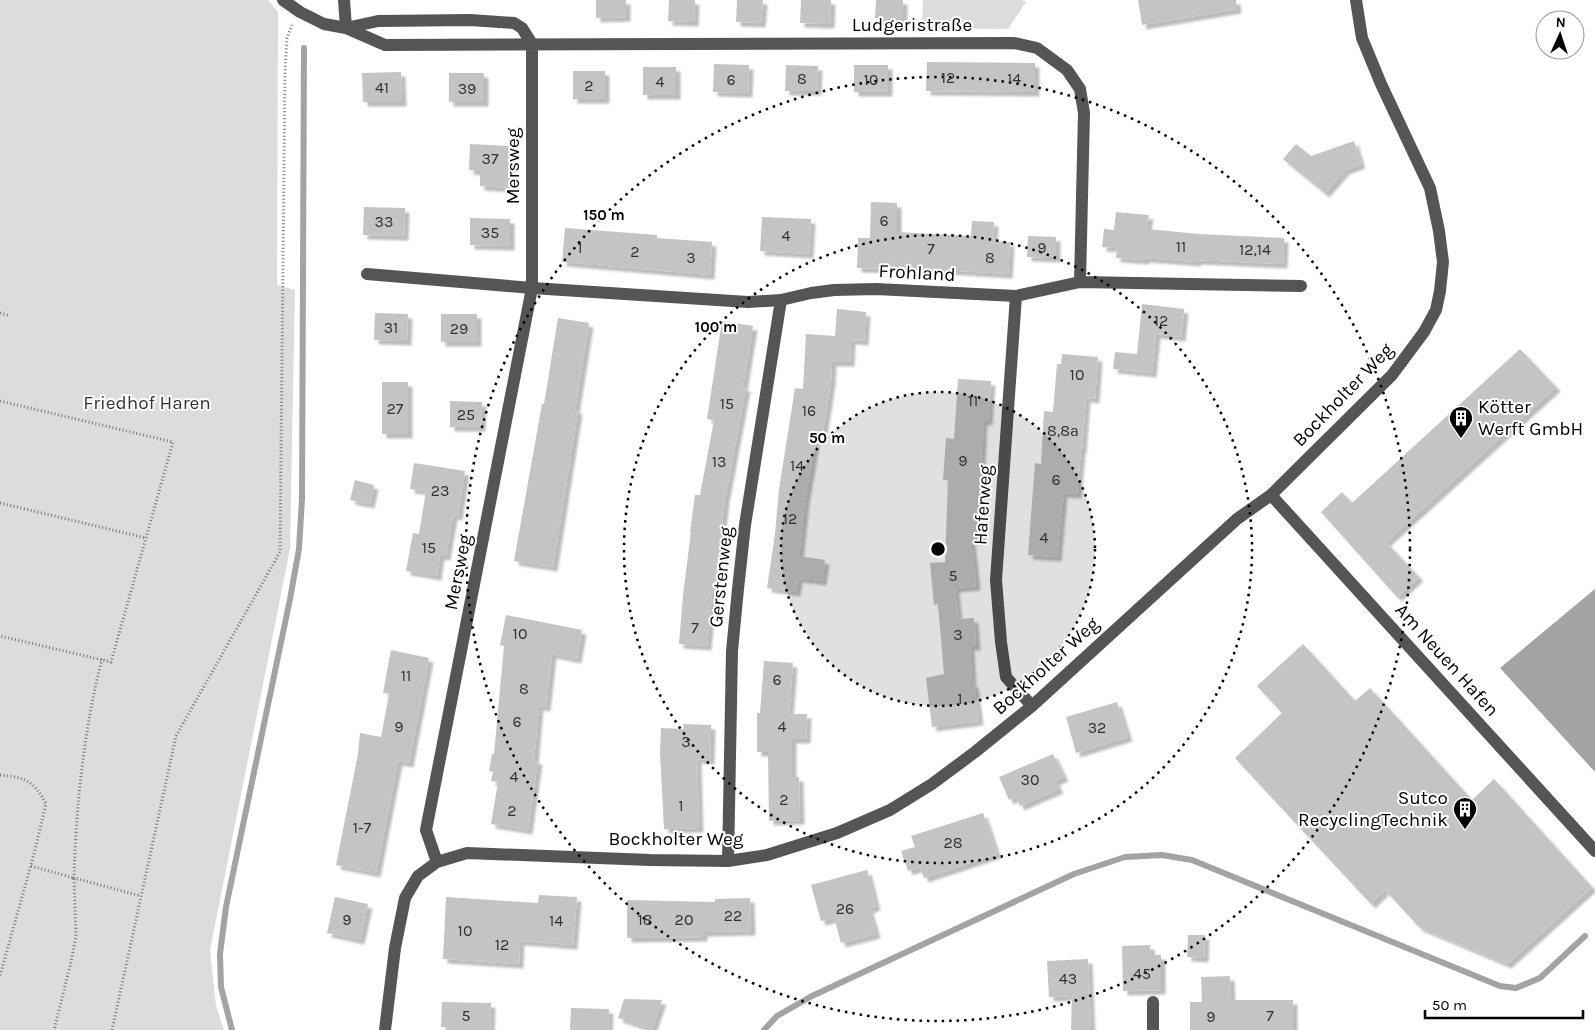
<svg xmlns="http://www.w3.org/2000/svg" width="1595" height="1030" viewBox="0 0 1595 1030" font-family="Karla,sans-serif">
<defs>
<filter id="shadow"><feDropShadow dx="4.5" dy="4.5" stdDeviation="1" flood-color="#0004"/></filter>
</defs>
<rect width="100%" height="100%" fill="#fff"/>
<path fill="#dcdcdc" d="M0 0H268L278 12 277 285 295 290 290 549 210 950 216 1006 224 1030H0Z
M923 0H1022L1026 2 1008 29 922 28Z"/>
<path fill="#a3a3a3" d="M1595 589V772L1500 668Z"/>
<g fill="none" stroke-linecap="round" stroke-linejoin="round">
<path stroke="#a3a3a3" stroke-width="6" d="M232 1030 221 987 220 954 226 907 290 599 299 549 302 499 304 48
M764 1030 777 1016 812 996 1074 874 1125 857 1162 855 1192 860 1500 986 1516 988 1540 978 1585 936"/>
</g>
<path fill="#c4c4c4" filter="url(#shadow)" d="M596 0H626V17L596 18Z
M669 0H695L694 22 668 21Z
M737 0H763L761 23 736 22Z
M801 0H831L830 24 800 23Z
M876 0H903V19L875 18Z
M1138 0H1236L1237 9 1142 25Z
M927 62 1035 63V92L926 91Z
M714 64 749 65 748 93 713 92Z
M786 65 818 66 817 91H785Z
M854 65H888V92H854Z
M643 67H676V95H643Z
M573 71H605V99H573Z
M401 72 402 102H363L362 73Z
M449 73H484V102H449Z
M1354 141 1361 164 1345 170 1325 193 1283 159 1296 144 1311 156Z
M470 144 512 146 510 188 480 186V171L469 170Z
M871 202 897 203V232L971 236 972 221 994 222 993 241 1010 242 1008 274 897 267V269L857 268 858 238H870Z
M364 207 405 208 404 236 363 235Z
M1116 212 1149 215 1147 229 1199 234 1284 238 1283 264 1197 260V262L1145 258V260L1116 258 1117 248 1102 247 1104 229 1114 230Z
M762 217 811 219 809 254 760 251Z
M470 218 510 219V246L470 245Z
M565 228 657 235V238L712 242 710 275 562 262Z
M1028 236 1056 237V258L1027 257Z
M1142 304 1184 309 1181 337 1156 334 1152 373 1113 369 1115 352 1137 354Z
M837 309 866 312 864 341 851 340 850 362H832L831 381 823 432 817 431 805 500 799 556 825 560 822 581 798 578 796 592 767 588 775 534 779 489 795 388 803 389 806 334 835 336Z
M375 313 408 314 407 341 374 340Z
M441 314H477V342H441Z
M558 318 589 323 575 410H578L553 567 514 561 542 404H544Z
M722 321 753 326 743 387H746L725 499 714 593H712L707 646 679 644 683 595 691 532H690L695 495H700L714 420 707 419Z
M1520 349 1556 387 1386 542 1419 577 1397 597 1321 512 1342 492 1352 503Z
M1062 354 1098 357 1095 399 1086 398 1082 449H1081L1077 494 1063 493 1057 557 1028 555 1035 463 1041 464 1044 411 1053 412 1057 364H1061Z
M958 379 991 381 988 421H983L979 502H982L980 540H971L976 586 955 588 958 619 974 618 976 646H970L972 683H974L979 721 932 727 926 678 944 674 938 604 934 605 930 563 945 562 948 480H943L946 438 954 439Z
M382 382H408V434H382Z
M450 401 482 402 481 427H450Z
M414 463 465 471 458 516 453 515 446 556 440 555 437 576 406 571 413 533 419 534 426 491 410 489Z
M355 480 374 485 370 504 350 500Z
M506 615 582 630 577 659 552 654 546 707 539 706 534 760H538L528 830 491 824 498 782 491 781 493 772 489 771 492 754H494L504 646 500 645Z
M1303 644 1355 701 1370 688 1472 800 1494 779 1592 887 1507 964 1419 927 1385 890 1371 904 1235 758 1282 713 1257 686Z
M391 650 429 658 409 763 398 761 376 873 336 865 358 754 360 733 381 737 389 694 383 693Z
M764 661 793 663 789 714H807L806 739H792V777H799L800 820 769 821 768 752H757V713H760Z
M1117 702 1128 737 1076 753 1066 717Z
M683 724 711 725 710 760 697 759 699 828 664 829 660 753 661 728 684 729Z
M1053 754 1064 777 1055 781 1059 789 1020 806 1016 797 1009 800 999 777Z
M983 813 997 854 924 878 920 867 908 871 901 851 915 847 911 836Z
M867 870 876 906 869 909 876 934 841 943 834 918 821 921 811 885Z
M539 895 577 897 573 945 520 941 519 964 443 959 446 897 538 903Z
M335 897 368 904 360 940 327 933Z
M750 898 751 931 703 932V937L627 938V900L715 902V899Z
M1188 935H1205L1204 958 1187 957Z
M1150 945 1151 955H1161V990L1123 991 1122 946Z
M1088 959 1091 1030H1071L1072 996 1049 997 1047 961Z
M1230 976 1231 1000H1293V1030H1190V1002H1202L1201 977Z
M624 999 662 1000 652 1029 618 1018Z
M442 1002 491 1003 490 1030H449L450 1027H441Z
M571 1008 609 1009 608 1030H570Z"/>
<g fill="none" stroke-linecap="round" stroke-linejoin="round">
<path stroke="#777" stroke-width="3" stroke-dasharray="1 2.5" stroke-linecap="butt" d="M0 313 10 316
M0 401 173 442 111 662 0 636
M0 503 146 538
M102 659C84 728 76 807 74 878L141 896
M0 775C25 777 34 781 46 804L34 854 0 976
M31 866 74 878 76 936 71 962 54 1030
M112 1030 176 736 280 552 285 71 287 38 292 25"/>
<path stroke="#555" stroke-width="12" d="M283 0 300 12 324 24 346 28 385 45 1014 43 1037 48 1067 70 1080 89 1084 113 1080 282
M344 0 346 28 378 21 470 20 514 23 522 28 532 44V288L426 830 437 862
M367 274 532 288 748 302 781 300 811 293 834 290 876 289 1016 296 1080 282 1301 286
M1016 296 996 580 1001 642 1006 677 1032 706
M1271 495 1595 851
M728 861 732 651 738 589 745 525 781 300
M385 1030 395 948 405 898 418 876 437 862 467 853 650 860 728 861 767 855 837 833 890 810 932 784 975 752 1032 706 1237 519 1271 495 1392 375 1424 332 1436 310 1440 291 1443 262 1439 231 1430 188 1381 84 1362 38 1356 0
M1153 1030V1002"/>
</g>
<circle cx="938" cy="549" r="157" fill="#000" fill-opacity=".12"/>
<g fill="none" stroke="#000" stroke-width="2.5" stroke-dasharray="2.5 5">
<circle cx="938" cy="549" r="157"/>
<circle cx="938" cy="549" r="314"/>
<circle cx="938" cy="549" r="472"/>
</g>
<defs>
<g id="building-pin" transform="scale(1.25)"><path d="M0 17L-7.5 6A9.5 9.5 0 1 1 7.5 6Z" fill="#000" stroke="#fff"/><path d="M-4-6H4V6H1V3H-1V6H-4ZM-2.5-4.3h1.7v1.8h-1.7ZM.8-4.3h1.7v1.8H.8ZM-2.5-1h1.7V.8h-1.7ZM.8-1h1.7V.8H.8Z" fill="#fff"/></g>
</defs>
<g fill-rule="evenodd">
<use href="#building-pin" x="1461" y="418"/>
<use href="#building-pin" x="1465" y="809"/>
</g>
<g text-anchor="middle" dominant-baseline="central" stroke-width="4" stroke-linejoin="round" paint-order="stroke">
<g font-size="16" fill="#313131">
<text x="948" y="77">12</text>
<text x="802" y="78">8</text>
<text x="1014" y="78">14</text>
<text x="731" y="79">6</text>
<text x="871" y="79">10</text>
<text x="660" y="81">4</text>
<text x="589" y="85">2</text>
<text x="382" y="87">41</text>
<text x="467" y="88">39</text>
<text x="490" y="158">37</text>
<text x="884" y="220">6</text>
<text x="384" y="221">33</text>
<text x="490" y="232">35</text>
<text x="786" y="235">4</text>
<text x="1181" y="246">11</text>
<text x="580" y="247">1</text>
<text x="1042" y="247">9</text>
<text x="931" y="248">7</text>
<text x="1255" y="249">12,14</text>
<text x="635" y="251">2</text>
<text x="691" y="257">3</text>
<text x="990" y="257">8</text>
<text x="1161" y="320">12</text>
<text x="391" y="327">31</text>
<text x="459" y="328">29</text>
<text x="1077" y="374">10</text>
<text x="973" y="400">11</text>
<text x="727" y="403">15</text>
<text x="395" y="408">27</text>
<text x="809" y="410">16</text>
<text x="466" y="414">25</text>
<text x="1063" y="430">8,8a</text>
<text x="963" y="460">9</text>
<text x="719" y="461">13</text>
<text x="797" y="465">14</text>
<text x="1056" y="479">6</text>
<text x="440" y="490">23</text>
<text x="790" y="518">12</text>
<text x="1044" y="537">4</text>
<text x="429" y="547">15</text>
<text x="953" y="575">5</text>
<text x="695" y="627">7</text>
<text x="520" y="633">10</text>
<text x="958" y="634">3</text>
<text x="406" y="675">11</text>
<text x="777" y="679">6</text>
<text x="524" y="688">8</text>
<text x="960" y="698">1</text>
<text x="517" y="721">6</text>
<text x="399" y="726">9</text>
<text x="782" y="726">4</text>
<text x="1097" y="727">32</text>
<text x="686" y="741">3</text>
<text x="514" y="776">4</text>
<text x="1030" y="779">30</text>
<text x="784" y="799">2</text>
<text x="681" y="805">1</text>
<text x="512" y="810">2</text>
<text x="362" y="827">1-7</text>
<text x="953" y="842">28</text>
<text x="845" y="908">26</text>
<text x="733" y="915">22</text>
<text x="347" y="919">9</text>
<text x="645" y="919">18</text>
<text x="684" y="919">20</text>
<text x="556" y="920">14</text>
<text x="465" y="930">10</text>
<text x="502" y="944">12</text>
<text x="1142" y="973">45</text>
<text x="1068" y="978">43</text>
<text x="466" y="1015">5</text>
<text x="1270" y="1015">7</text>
<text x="1211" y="1016">9</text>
</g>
<g font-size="19" fill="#000" stroke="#fff">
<text x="912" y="25">Ludgeristraße</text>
<text transform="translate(513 166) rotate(-90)">Mersweg</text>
<text transform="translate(917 273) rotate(3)">Frohland</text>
<text transform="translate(1343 395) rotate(-46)">Bockholter Weg</text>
<text transform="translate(983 505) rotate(-86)">Haferweg</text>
<text transform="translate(458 572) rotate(-79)">Mersweg</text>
<text transform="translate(721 577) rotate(-84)">Gerstenweg</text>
<text transform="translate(1447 660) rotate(48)">Am Neuen Hafen</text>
<text transform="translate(1046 666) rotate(-42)">Bockholter Weg</text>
<text x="676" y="839">Bockholter Weg</text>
</g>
<g font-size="19" fill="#333" stroke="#fff">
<text x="147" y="403">Friedhof Haren</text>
</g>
<g font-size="19" fill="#000" stroke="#fff" text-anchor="start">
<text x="1478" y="407">Kötter<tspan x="1478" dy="22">Werft GmbH</tspan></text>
<text x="1448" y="798" text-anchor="end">Sutco<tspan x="1448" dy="22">RecyclingTechnik</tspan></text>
</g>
</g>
<circle cx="938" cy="549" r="8" fill="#000" stroke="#fff" stroke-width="2.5"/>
<g font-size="15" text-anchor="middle" font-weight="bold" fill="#000" stroke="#fff" stroke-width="4" stroke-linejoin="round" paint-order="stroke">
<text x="604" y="220">150 m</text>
<text x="716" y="332">100 m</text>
<text x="827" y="443">50 m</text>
</g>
<g transform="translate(1560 35) rotate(3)"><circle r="24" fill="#ffffff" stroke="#999999"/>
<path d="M0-4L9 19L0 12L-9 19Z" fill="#000000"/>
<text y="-8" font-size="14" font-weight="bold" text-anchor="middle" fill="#000000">N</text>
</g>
<path d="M1425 1010v8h158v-8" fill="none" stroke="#000000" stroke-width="2.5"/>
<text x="1432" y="1010" font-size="15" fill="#000000" stroke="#ffffff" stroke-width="4" paint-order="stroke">50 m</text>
</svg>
